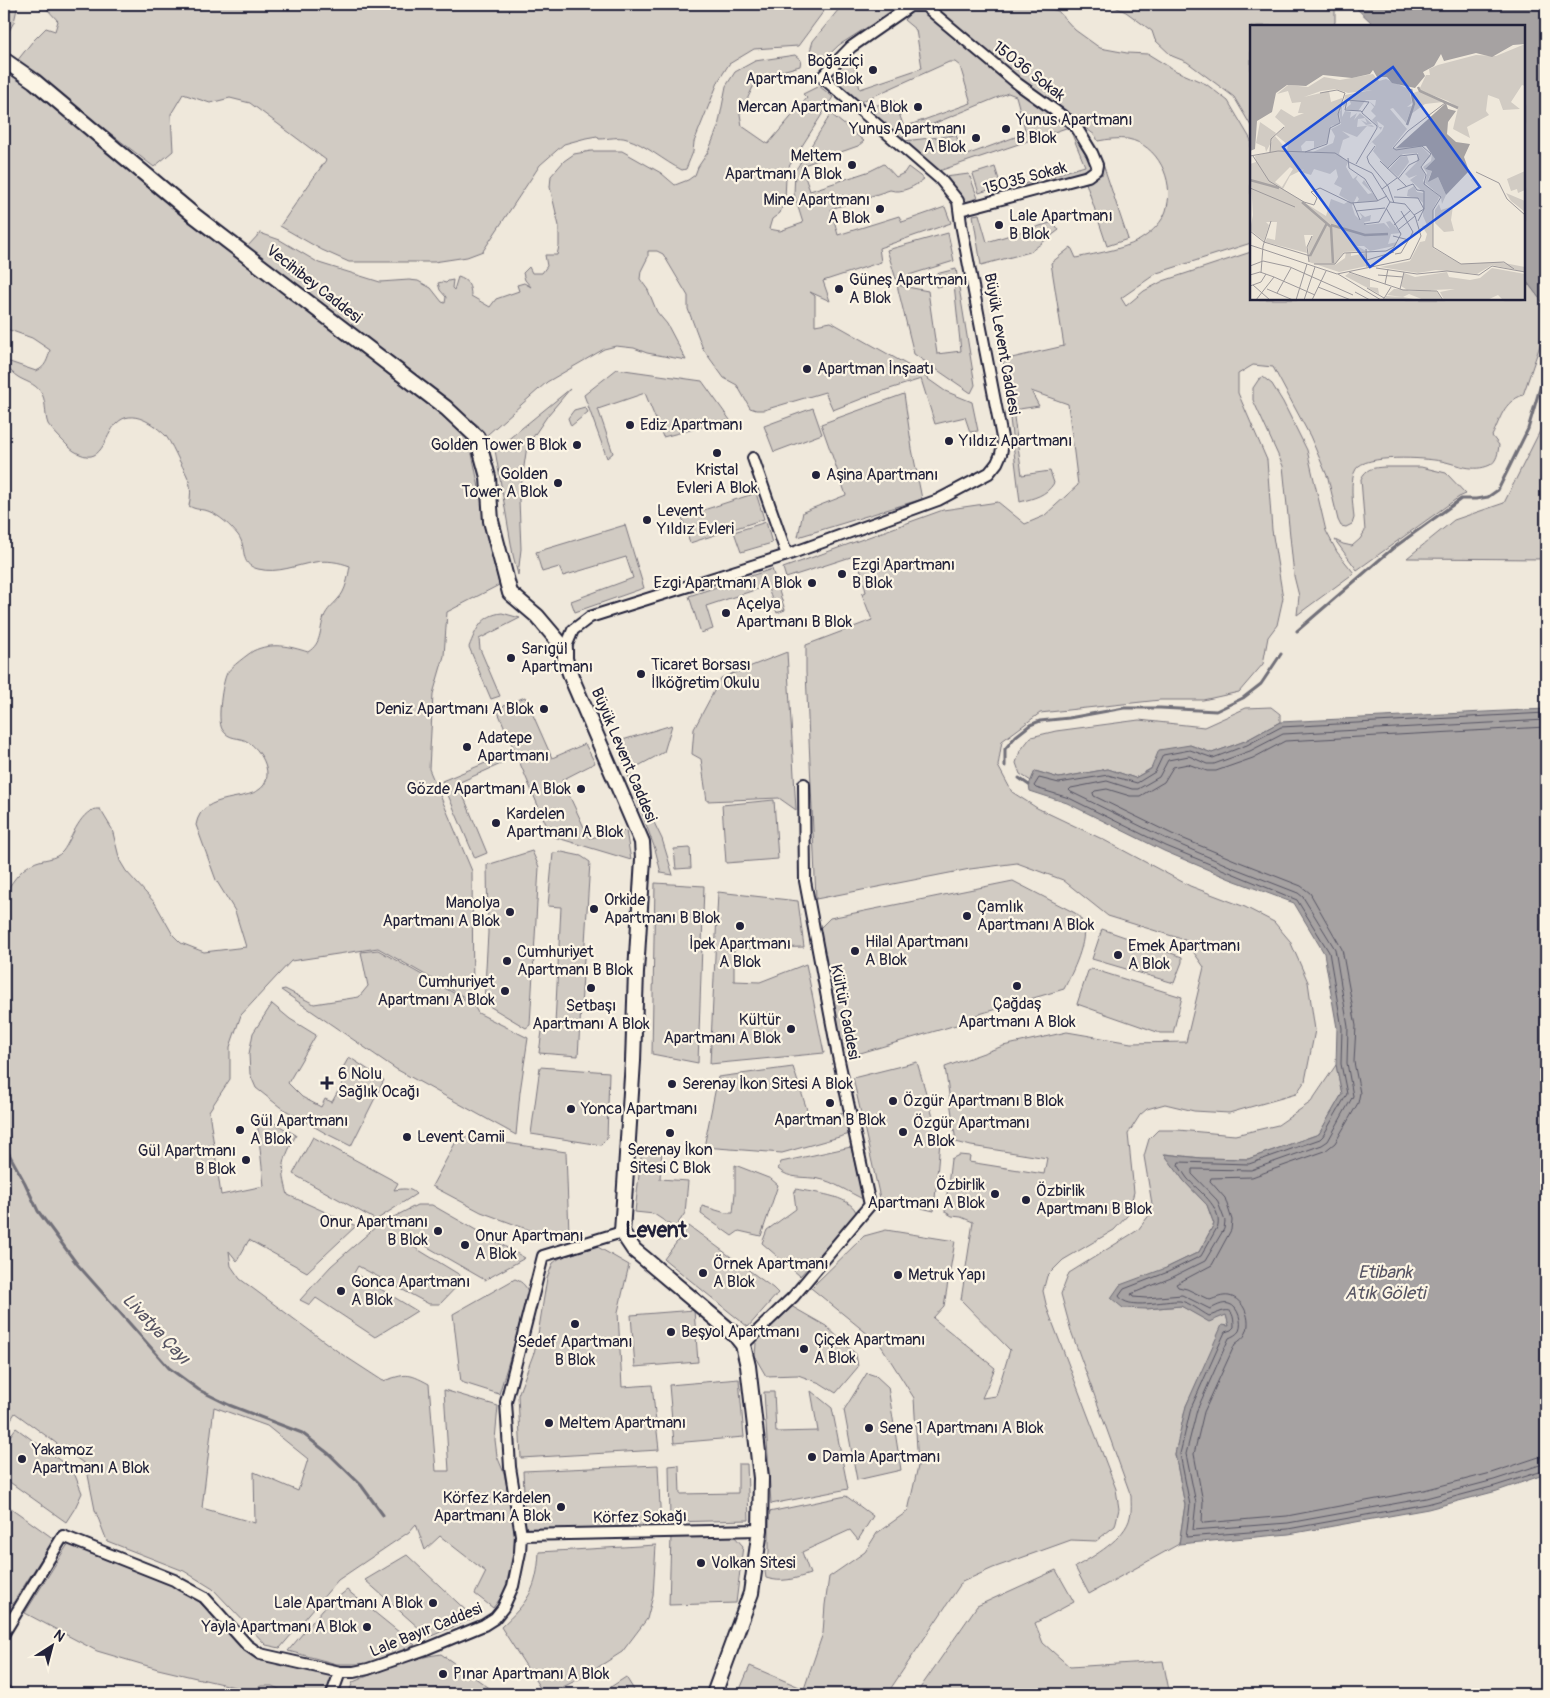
<svg xmlns="http://www.w3.org/2000/svg" width="1550" height="1698" viewBox="0 0 1550 1698" font-family="Pangolin,sans-serif">
<rect width="100%" height="100%" fill="#efe8db"/>
<filter id="ink" filterUnits="userSpaceOnUse"><feTurbulence type="fractalNoise" baseFrequency=".02" numOctaves="2"/><feDisplacementMap in="SourceGraphic" scale="10" xChannelSelector="R" yChannelSelector="G"/><feConvolveMatrix kernelMatrix="1 2 1 2 8 2 1 2 1" color-interpolation-filters="sRGB"/></filter>
<g filter="url(#ink)">
<path fill="#d1cbc3" stroke="#7a767f" fill-rule="evenodd" d="M4 4H18L14 22 4 40Z
M45 4H829L798 46 754 49 729 64 719 80 694 142 693 152 686 169 682 170C665 162 645 144 627 139 619 136 608 139 599 139L597 136 586 138 564 144 540 165 483 251 467 257 434 262H349L322 250 280 226 326 160 250 103 230 98 210 103 183 94 171 114 173 151 154 167 17 61 32 42 46 28 55 31 58 21 46 8Z
M843 4H904L839 45 819 64 813 60 810 51 813 41Z
M931 4H1032L1058 11 1075 30 1100 48 1127 53 1148 54 1174 70 1206 84 1228 101 1251 140V243L1157 273 1121 298 1126 306 1144 291 1163 281 1251 252V299H1524V278L1546 307V328L1523 395C1503 402 1501 418 1492 436L1499 445C1498 453 1497 461 1490 465 1473 473 1457 464 1441 461 1425 458 1365 454 1356 469 1349 479 1353 506 1354 518L1352 524 1346 527 1341 526 1338 520 1328 478 1310 436 1273 367 1253 365 1238 374V393L1267 460 1272 530 1283 598 1277 625 1268 637 1263 664 1239 692 1203 700H1160L1040 713 1002 741 998 766 1012 792 1037 808 1102 839 1190 886 1245 907 1274 922 1290 941 1308 982 1315 1030 1305 1081 1296 1094 1229 1113 1194 1111 1165 1104 1147 1109 1140 1115 1128 1134 1134 1192 1128 1215 1114 1230 1063 1260 1047 1276 1043 1291 1047 1308 1116 1489 1119 1509 1115 1526 1096 1541 1071 1540 993 1568 962 1582 887 1694H738L750 1666 804 1689 823 1633 825 1605 829 1577 865 1552 877 1533 908 1511 918 1466 914 1398 880 1344 811 1288 864 1236 886 1230 955 1241 944 1306 933 1318 995 1368 982 1398 996 1396 1010 1350 961 1300 973 1222 961 1217 952 1216 945 1212 951 1159 959 1155 970 1156 969 1162 1044 1174 1047 1158 971 1146 956 1142 945 1067 1003 1046 1067 1032 1131 1043 1186 1042 1204 967 1185 940 1108 916 1063 880 1017 863 970 869 816 899 806 672V645L872 620 862 594 866 592 857 555 786 578 783 568 943 510 998 502 1025 524 1044 516 1078 485 1068 404 1031 391 1039 406 1013 410 1022 475 1050 471 1054 483C1046 496 1034 498 1020 502L1003 360 1064 346 1051 263 1071 247 1076 258C1097 253 1130 249 1147 235 1156 228 1165 218 1167 207 1174 180 1158 145 1128 139 1118 138 1108 139 1098 141L1095 135 1018 79Z
M1108 4H1335V22L1333 26H1251V126L1234 97 1187 62 1172 56 1155 40 1152 31 1126 12Z
M914 10H923L1072 126 1088 152 1092 165 1084 171 1021 189 1020 185 1085 166 1069 127 936 172 904 141 956 135 964 156 1026 133 1016 96 1008 93 899 138 864 109 894 100 904 127 971 103 960 66 955 62H949L858 103 829 76 851 53 860 89 922 68 916 30 904 20Z
M795 55 801 60 800 66 767 75 754 85 740 114 742 126 768 144 807 98 803 94 819 86 833 97 788 168 786 178 785 199 780 213 772 219 769 229 780 231 803 223 794 194 795 171 831 114 864 141 858 146 801 166 810 191 870 171 884 164 896 177 904 173 908 167 924 179C915 186 902 194 890 190L831 209 838 235 899 216 902 222 945 207 951 223 879 248 881 262 823 281 830 301 810 292 815 296V325L831 322 911 367 945 391 972 402 978 431 970 432 965 417 935 424 921 379 874 394 833 410 825 392 764 410H756L750 408 737 385 724 378 703 349 688 309V296L663 254 657 251H648V257L641 271 640 279 648 290 657 312 667 324 686 360 647 353 634 348 616 346 604 349 547 382 471 449 499 585 447 612 444 656 433 694 429 769 472 871 473 1002 378 948 291 961 241 1015 230 1047V1079L209 1111 221 1195 264 1186 257 1120 265 1118 296 1135C283 1160 280 1166 288 1195L356 1226 307 1272 249 1240 237 1261 229 1251 231 1266 240 1279 340 1353 383 1381C406 1374 407 1372 429 1384L436 1471H449L444 1390 498 1406 495 1440 497 1456 504 1473 517 1537 508 1588 493 1608 475 1594 486 1572 440 1536 425 1550 416 1524 409 1532 338 1580 280 1648 266 1645 213 1589 184 1571 107 1541 95 1510 86 1465 15 1413 4 1430V895C11 884 19 870 32 864 42 858 55 861 63 851 72 839 81 807 100 809L112 829 120 861 126 871 155 903 173 935 181 943 204 952 246 947 235 911 216 880 196 825C202 790 251 804 264 785 273 771 260 749 248 742 239 736 229 741 222 729 217 720 222 683 227 673 231 667 247 655 253 651 272 642 289 646 308 652 322 643 319 631 324 617 327 609 333 605 338 599 346 591 348 577 350 566 339 562 327 560 315 562 296 565 278 574 258 569 238 564 248 548 238 535 231 526 219 515 208 511 201 509 196 510 189 506 193 484 189 479 179 460 175 452 171 443 166 436 154 424 132 408 117 423 103 436 103 469 74 451 69 448 51 429 48 424 44 414 47 399 40 391 34 383 26 382 18 377 13 374 8 368 4 364V360L36 371C45 368 48 359 50 350L32 338 4 328V63L445 410 461 429 472 448 479 426 246 248 260 233 280 240 319 263 380 282 409 280 418 281 431 288 442 302 445 303 446 297 440 290 438 283 442 282 446 283 448 281 453 280 452 288 454 290 458 277C468 280 471 286 471 296L490 307 496 299 519 291 517 285 524 283 531 287 525 280 523 273 529 267 532 273H542L547 266 545 255H557L559 246V226L550 187 551 176 564 161 574 154 591 151H622L661 173 675 185 688 180 695 175 698 167 708 152 718 127 726 86 735 72 755 61ZM214 1407 267 1426 308 1459 298 1491 254 1472 255 1523 202 1508Z
M1102 161 1128 239 1107 246 1085 180 1103 174 1099 162Z
M995 167 1001 186 979 193 973 174Z
M969 174 979 201 965 205 945 177Z
M979 214 987 242 1053 222 1059 230 1030 252 981 265 973 215Z
M948 233 954 261 896 279 887 250Z
M956 269 975 385 971 393 914 354 897 285 928 291 937 354 961 351 954 284 936 287V274Z
M617 369 702 381 730 420 663 437 645 393 598 409 613 453 607 458 584 395Z
M1263 377 1272 384 1283 402 1307 450 1326 531 1337 552 1354 573 1297 615 1299 596 1294 576 1283 466 1253 400V388L1259 379Z
M570 389 548 415 527 446 519 500 521 549 518 575 513 555 495 450Z
M904 394 912 449 922 499 798 537 803 512 846 495 821 424Z
M585 407 588 412 571 426 568 418 574 410Z
M813 408 822 434 774 452 764 426Z
M1546 419V559L1407 558 1454 520 1504 503Z
M1384 467H1421L1446 473 1466 494 1459 497 1357 570 1335 540 1343 544 1352 546 1360 539 1365 531 1361 479C1366 468 1373 468 1384 467Z
M756 493 764 519 690 543 682 517Z
M766 522 772 543 741 552 734 532Z
M625 525 644 588 575 612 571 601 633 578 626 557 563 576 559 567 542 572 536 552Z
M772 569 785 610 777 613 767 586 706 606 713 629 701 633 689 596Z
M502 613 520 618 479 639 480 649 500 696 491 699 469 647C476 629 482 615 502 613Z
M787 652 796 810 779 798 707 801 701 759 692 754 694 729 721 678Z
M525 697 552 758 585 744 595 763 562 780 589 838 626 831 631 860 551 836 498 712 505 705Z
M1271 707 1280 714V722L1245 741 1212 753 1190 745 1135 778 1108 769 1059 778 1035 771 1031 781 1020 774 1016 763 1020 751 1031 737 1056 731 1139 720 1204 727 1246 708Z
M672 725 664 752 629 771 662 839 673 875 661 873 655 849 616 742Z
M500 757 503 763 458 783 487 853 475 858 442 781Z
M774 800 778 859 726 863 722 805Z
M690 848 691 868 676 869 674 849Z
M532 851 539 867 530 1025 526 1028 484 1003 488 933 487 865Z
M562 852 581 856 590 862 578 1056 539 1053 543 1024H555L561 907 548 906 553 853Z
M1013 881 1075 913C1078 915 1081 918 1082 922 1089 940 1072 973 1064 989L976 1015 963 1023 857 1054 840 1047 819 929 830 918Z
M655 883 704 886 698 1063 652 1054Z
M718 892 798 901 804 947 734 949V981L760 982 806 964 824 1053 710 1064Z
M1102 929 1182 957V962L1174 983 1092 959Z
M378 950 473 1004 478 1013 528 1038 520 1092 516 1135 396 1069 281 990 285 989 314 1004 359 997 368 986 361 952Z
M1092 969 1182 997 1173 1033H1160L1077 1004 1088 971Z
M272 1004 290 1019 316 1035 288 1083 302 1097 321 1107 325 1099 332 1102 346 1077 340 1073 349 1057 384 1080 351 1146 327 1134 280 1107 256 1088 250 1074 249 1054 253 1033Z
M917 1062 940 1141 934 1211 880 1198 853 1078Z
M1336 1065 1342 1094 1319 1134 1248 1159 1201 1158 1165 1154 1184 1181 1207 1205 1214 1224 1199 1252 1166 1268 1146 1309 1181 1306 1209 1321 1226 1314 1229 1326 1204 1368 1186 1406 1175 1454 1185 1505 1179 1544 1089 1594 1075 1567C1093 1557 1126 1538 1130 1517 1132 1510 1131 1503 1131 1496L1071 1331 1061 1294 1069 1273 1138 1230 1153 1210 1144 1156 1149 1139 1158 1130H1178L1235 1135 1278 1125 1311 1102Z
M540 1067 609 1072 607 1139 601 1145 531 1134Z
M793 1067 811 1122 844 1113 850 1134 782 1153 704 1147 718 1077Z
M459 1136 566 1152 569 1234 535 1232 481 1212 432 1186Z
M313 1137 398 1183 394 1190C402 1189 410 1187 416 1194L376 1220 293 1174Z
M642 1147 662 1149 660 1179 688 1181 685 1213 675 1228 654 1214 635 1212Z
M851 1147 863 1199C850 1193 832 1181 819 1179 805 1176 790 1180 778 1169L781 1162Z
M735 1165 771 1179 778 1185 761 1236 739 1231 732 1236 701 1214 702 1206 726 1213H733L735 1193Z
M796 1189C813 1193 849 1195 856 1212L853 1218 800 1276 762 1243 767 1230 796 1209 794 1193Z
M417 1205H432L525 1258 485 1280 405 1234 399 1238 460 1275V1283L440 1304H429L358 1266 354 1273 417 1311 375 1337 316 1298 310 1305 300 1300 331 1266 378 1225Z
M689 1226 773 1288 778 1293 748 1327 664 1259Z
M596 1246 629 1265 618 1312 622 1387 652 1385 659 1450 521 1458 518 1395 536 1347 547 1278 553 1263 560 1258Z
M515 1279C523 1282 527 1287 529 1295L499 1394 461 1382 453 1314Z
M791 1306 826 1326 856 1354 858 1367 836 1393 820 1383 798 1375 766 1376 755 1357 756 1343Z
M694 1310 698 1362 635 1367 631 1315Z
M867 1373 876 1376 888 1387 901 1470 857 1480 844 1410Z
M739 1379 744 1437 674 1443 669 1385Z
M811 1391 832 1408 848 1489 771 1504 764 1392H774L776 1432 818 1431Z
M16 1428 73 1470 82 1493 75 1508 66 1522 4 1478V1444Z
M738 1464H747L749 1520 670 1522 669 1466 679 1465 680 1494 738 1493Z
M658 1465 661 1527 526 1533 523 1471Z
M846 1496 873 1516 858 1540 850 1530 802 1552 810 1574C794 1579 782 1583 766 1578L764 1565 769 1553V1512Z
M4 1503 54 1539 4 1617Z
M671 1536H734L743 1546 736 1603 669 1605Z
M68 1544 170 1583 198 1601 255 1655 334 1675 327 1694H288L281 1690 272 1686H261L252 1691 158 1669 97 1651 25 1613Z
M656 1545 653 1596 647 1619 622 1652 581 1678 549 1694H544L501 1627C528 1602 537 1590 539 1552Z
M407 1555 474 1618 429 1637 365 1580Z
M1056 1570 1074 1602 1035 1623 1043 1643 1070 1667 1163 1661 1169 1690 1168 1694H916L977 1606Z
M347 1590 415 1645 366 1664H337L288 1651 323 1609Z
M441 1654 498 1694H348L353 1682C382 1670 410 1658 441 1654Z
M626 1677 634 1690 627 1694H600Z"/>
<path fill="#a6a2a2" stroke="#716f79" d="M1352 4H1546V307L1524 278V26H1375Z
M1546 709V1474L1497 1491 1428 1509 1289 1534 1179 1544 1185 1505 1175 1454 1186 1406 1222 1325 1229 1326 1226 1315 1209 1322 1181 1306 1146 1309 1123 1308 1111 1298 1120 1285 1166 1268 1199 1252 1214 1224 1207 1205 1184 1181 1164 1154 1201 1158 1248 1159 1319 1134 1342 1094 1336 1065 1337 1028 1324 953 1294 903 1230 879 1164 851 1067 803 1030 791 1029 785 1035 771 1059 778 1108 769 1135 778 1151 769 1159 750 1190 745 1212 753 1245 741 1280 722Z"/>
<g fill="none" stroke-linecap="round" stroke-linejoin="round">
<path stroke="#575564" stroke-width="1" d="M1546 713 1281 727 1247 745 1213 758 1190 750 1163 755 1155 772 1137 783 1108 775 1059 783 1039 778 1034 786 1036 788 1069 798 1166 846 1297 900 1329 952 1342 1028 1341 1064 1347 1094 1323 1136 1320 1139 1249 1164 1179 1162 1178 1165C1181 1169 1184 1174 1187 1178 1199 1192 1221 1205 1218 1226L1201 1256 1168 1272 1124 1289 1119 1296C1127 1311 1165 1300 1180 1301 1189 1302 1200 1311 1209 1316 1223 1312 1234 1302 1234 1327L1231 1330 1225 1332 1191 1408 1180 1454 1190 1505 1186 1537 1288 1529 1427 1504 1495 1486 1546 1470
M1546 720 1283 734 1250 751 1214 764H1207L1189 756 1168 760 1159 777 1138 789H1132L1107 781 1071 788 1069 790 1071 792 1169 840 1234 868 1298 893 1303 897 1335 949 1348 1027 1347 1063 1353 1096 1328 1141 1322 1145 1251 1170 1192 1169V1174L1217 1200 1225 1221 1224 1229 1205 1261 1171 1278 1131 1294 1133 1297 1146 1298 1182 1295 1210 1309C1215 1307 1222 1302 1229 1304 1238 1306 1243 1323 1239 1331 1236 1335 1233 1336 1229 1338L1197 1410 1186 1454 1196 1503 1193 1530 1288 1523 1426 1498 1494 1480 1546 1463
M1546 727 1285 741 1253 758 1216 771H1207L1188 764 1173 767 1164 782 1140 796H1130L1107 789 1095 791 1093 793 1094 796 1172 834 1237 861 1301 886 1310 893 1342 949 1356 1026 1354 1062 1360 1093 1358 1103 1335 1143 1325 1151 1252 1177 1211 1178 1210 1181 1225 1198 1232 1220 1231 1230 1212 1265 1176 1284 1178 1287 1187 1289 1210 1300C1216 1298 1222 1295 1229 1296 1244 1299 1252 1320 1246 1333 1244 1338 1239 1341 1235 1344L1204 1412 1194 1454 1203 1502 1202 1522 1204 1523 1287 1516 1424 1490 1491 1473 1539 1457 1546 1456"/>
<path stroke="#716f79" stroke-width="3" d="M1297 631 1392 549 1461 499H1476L1488 497 1498 490 1528 429 1546 367
M1005 766V749L1016 736 1030 725 1040 721 1069 718 1124 708H1160L1216 711 1243 698 1261 684 1281 654
M1019 778 1029 785
M4 1145 25 1183 38 1211 77 1264 169 1368 199 1390 229 1405 302 1433 329 1454 361 1485 383 1515"/>
<g stroke="#22223b" stroke-width="14">
<path id="minor" d="M753 458 787 555
M565 649 573 630 590 617 787 555 938 500 989 473 997 463 1001 454 1003 443 961 224 958 201 940 179 822 77 851 47 910 6H925L1018 84 1075 125 1092 153 1097 165 1096 170 1088 176 960 210
M743 1345 793 1297 870 1205 838 1056 805 881 804 784
M521 1535 760 1530
M4 1633 63 1536 174 1580 180 1584 204 1597 247 1645 260 1654 340 1672H354L368 1669 426 1649 484 1625 495 1618 503 1608 513 1586 520 1552 521 1535 510 1467 506 1402 543 1256 622 1232
M332 1694 340 1672"/>
</g>
<g stroke="#22223b" stroke-width="18">
<path id="tertiary" d="M4 60 34 81 195 216 446 408 477 437 488 477 491 521 510 593 537 616 565 649V659L572 679 642 842 643 859 636 972 633 1061 622 1232 634 1250 645 1259 735 1335 743 1345 748 1366 761 1478 760 1530 751 1593 714 1694
M4 1694H5"/>
</g>
<use href="#minor" stroke="#fcf5e5" stroke-width="10"/>
<use href="#tertiary" stroke="#fcf5e5" stroke-width="14"/>
</g>
</g>
<g fill="#22223b" stroke="#fcf5e5" stroke-width="2">
<circle cx="873" cy="70" r="5"/>
<circle cx="918" cy="107" r="5"/>
<circle cx="1006" cy="129" r="5"/>
<circle cx="976" cy="138" r="5"/>
<circle cx="852" cy="165" r="5"/>
<circle cx="880" cy="209" r="5"/>
<circle cx="999" cy="225" r="5"/>
<circle cx="839" cy="289" r="5"/>
<circle cx="807" cy="369" r="5"/>
<circle cx="630" cy="425" r="5"/>
<circle cx="949" cy="441" r="5"/>
<circle cx="577" cy="445" r="5"/>
<circle cx="717" cy="453" r="5"/>
<circle cx="816" cy="475" r="5"/>
<circle cx="558" cy="483" r="5"/>
<circle cx="647" cy="520" r="5"/>
<circle cx="842" cy="574" r="5"/>
<circle cx="812" cy="583" r="5"/>
<circle cx="726" cy="613" r="5"/>
<circle cx="511" cy="658" r="5"/>
<circle cx="641" cy="674" r="5"/>
<circle cx="544" cy="709" r="5"/>
<circle cx="467" cy="747" r="5"/>
<circle cx="581" cy="789" r="5"/>
<circle cx="496" cy="823" r="5"/>
<circle cx="594" cy="909" r="5"/>
<circle cx="510" cy="912" r="5"/>
<circle cx="967" cy="916" r="5"/>
<circle cx="740" cy="926" r="5"/>
<circle cx="855" cy="951" r="5"/>
<circle cx="1118" cy="955" r="5"/>
<circle cx="507" cy="961" r="5"/>
<circle cx="1017" cy="986" r="5"/>
<circle cx="591" cy="988" r="5"/>
<circle cx="505" cy="991" r="5"/>
<circle cx="791" cy="1029" r="5"/>
<path d="M324.5 1075.5h5v5h5v5h-5v5h-5v-5h-5v-5h5z"/>
<circle cx="672" cy="1084" r="5"/>
<circle cx="893" cy="1101" r="5"/>
<circle cx="830" cy="1103" r="5"/>
<circle cx="571" cy="1109" r="5"/>
<circle cx="240" cy="1130" r="5"/>
<circle cx="903" cy="1132" r="5"/>
<circle cx="670" cy="1133" r="5"/>
<circle cx="407" cy="1137" r="5"/>
<circle cx="246" cy="1160" r="5"/>
<circle cx="995" cy="1194" r="5"/>
<circle cx="1026" cy="1200" r="5"/>
<circle cx="438" cy="1231" r="5"/>
<circle cx="465" cy="1245" r="5"/>
<circle cx="703" cy="1273" r="5"/>
<circle cx="898" cy="1275" r="5"/>
<circle cx="341" cy="1291" r="5"/>
<circle cx="575" cy="1324" r="5"/>
<circle cx="671" cy="1332" r="5"/>
<circle cx="804" cy="1349" r="5"/>
<circle cx="549" cy="1423" r="5"/>
<circle cx="869" cy="1428" r="5"/>
<circle cx="812" cy="1457" r="5"/>
<circle cx="22" cy="1459" r="5"/>
<circle cx="561" cy="1507" r="5"/>
<circle cx="701" cy="1563" r="5"/>
<circle cx="433" cy="1603" r="5"/>
<circle cx="367" cy="1627" r="5"/>
<circle cx="443" cy="1674" r="5"/>
</g>
<g text-anchor="middle" dominant-baseline="central" stroke-width="4.5" stroke-linejoin="round" paint-order="stroke">
<g font-size="16" fill="#22223b" stroke="#fcf5e5" text-anchor="start">
<text x="863" y="61" text-anchor="end">Boğaziçi<tspan x="863" dy="18">Apartmanı A Blok</tspan></text>
<text x="908" y="107" text-anchor="end">Mercan Apartmanı A Blok</text>
<text x="1016" y="120">Yunus Apartmanı<tspan x="1016" dy="18">B Blok</tspan></text>
<text x="966" y="129" text-anchor="end">Yunus Apartmanı<tspan x="966" dy="18">A Blok</tspan></text>
<text x="842" y="156" text-anchor="end">Meltem<tspan x="842" dy="18">Apartmanı A Blok</tspan></text>
<text x="870" y="200" text-anchor="end">Mine Apartmanı<tspan x="870" dy="18">A Blok</tspan></text>
<text x="1009" y="216">Lale Apartmanı<tspan x="1009" dy="18">B Blok</tspan></text>
<text x="849" y="280">Güneş Apartmanı<tspan x="849" dy="18">A Blok</tspan></text>
<text x="817" y="369">Apartman İnşaatı</text>
<text x="640" y="425">Ediz Apartmanı</text>
<text x="959" y="441">Yıldız Apartmanı</text>
<text x="567" y="445" text-anchor="end">Golden Tower B Blok</text>
<text x="717" y="470" text-anchor="middle">Kristal<tspan x="717" dy="18">Evleri A Blok</tspan></text>
<text x="548" y="474" text-anchor="end">Golden<tspan x="548" dy="18">Tower A Blok</tspan></text>
<text x="826" y="475">Aşina Apartmanı</text>
<text x="657" y="511">Levent<tspan x="657" dy="18">Yıldız Evleri</tspan></text>
<text x="852" y="565">Ezgi Apartmanı<tspan x="852" dy="18">B Blok</tspan></text>
<text x="802" y="583" text-anchor="end">Ezgi Apartmanı A Blok</text>
<text x="736" y="604">Açelya<tspan x="736" dy="18">Apartmanı B Blok</tspan></text>
<text x="521" y="649">Sarıgül<tspan x="521" dy="18">Apartmanı</tspan></text>
<text x="651" y="665">Ticaret Borsası<tspan x="651" dy="18">İlköğretim Okulu</tspan></text>
<text x="534" y="709" text-anchor="end">Deniz Apartmanı A Blok</text>
<text x="477" y="738">Adatepe<tspan x="477" dy="18">Apartmanı</tspan></text>
<text x="571" y="789" text-anchor="end">Gözde Apartmanı A Blok</text>
<text x="506" y="814">Kardelen<tspan x="506" dy="18">Apartmanı A Blok</tspan></text>
<text x="604" y="900">Orkide<tspan x="604" dy="18">Apartmanı B Blok</tspan></text>
<text x="500" y="903" text-anchor="end">Manolya<tspan x="500" dy="18">Apartmanı A Blok</tspan></text>
<text x="977" y="907">Çamlık<tspan x="977" dy="18">Apartmanı A Blok</tspan></text>
<text x="865" y="942">Hilal Apartmanı<tspan x="865" dy="18">A Blok</tspan></text>
<text x="740" y="944" text-anchor="middle">İpek Apartmanı<tspan x="740" dy="18">A Blok</tspan></text>
<text x="1128" y="946">Emek Apartmanı<tspan x="1128" dy="18">A Blok</tspan></text>
<text x="517" y="952">Cumhuriyet<tspan x="517" dy="18">Apartmanı B Blok</tspan></text>
<text x="495" y="982" text-anchor="end">Cumhuriyet<tspan x="495" dy="18">Apartmanı A Blok</tspan></text>
<text x="1017" y="1004" text-anchor="middle">Çağdaş<tspan x="1017" dy="18">Apartmanı A Blok</tspan></text>
<text x="591" y="1006" text-anchor="middle">Setbaşı<tspan x="591" dy="18">Apartmanı A Blok</tspan></text>
<text x="781" y="1020" text-anchor="end">Kültür<tspan x="781" dy="18">Apartmanı A Blok</tspan></text>
<text x="338" y="1074">6 Nolu<tspan x="338" dy="18">Sağlık Ocağı</tspan></text>
<text x="682" y="1084">Serenay İkon Sitesi A Blok</text>
<text x="903" y="1101">Özgür Apartmanı B Blok</text>
<text x="581" y="1109">Yonca Apartmanı</text>
<text x="830" y="1120" text-anchor="middle">Apartman B Blok</text>
<text x="250" y="1121">Gül Apartmanı<tspan x="250" dy="18">A Blok</tspan></text>
<text x="913" y="1123">Özgür Apartmanı<tspan x="913" dy="18">A Blok</tspan></text>
<text x="417" y="1137">Levent Camii</text>
<text x="670" y="1150" text-anchor="middle">Serenay İkon<tspan x="670" dy="18">Sitesi C Blok</tspan></text>
<text x="236" y="1151" text-anchor="end">Gül Apartmanı<tspan x="236" dy="18">B Blok</tspan></text>
<text x="985" y="1185" text-anchor="end">Özbirlik<tspan x="985" dy="18">Apartmanı A Blok</tspan></text>
<text x="1036" y="1191">Özbirlik<tspan x="1036" dy="18">Apartmanı B Blok</tspan></text>
<text x="428" y="1222" text-anchor="end">Onur Apartmanı<tspan x="428" dy="18">B Blok</tspan></text>
<text x="475" y="1236">Onur Apartmanı<tspan x="475" dy="18">A Blok</tspan></text>
<text x="713" y="1264">Örnek Apartmanı<tspan x="713" dy="18">A Blok</tspan></text>
<text x="908" y="1275">Metruk Yapı</text>
<text x="351" y="1282">Gonca Apartmanı<tspan x="351" dy="18">A Blok</tspan></text>
<text x="681" y="1332">Beşyol Apartmanı</text>
<text x="814" y="1340">Çiçek Apartmanı<tspan x="814" dy="18">A Blok</tspan></text>
<text x="575" y="1342" text-anchor="middle">Sedef Apartmanı<tspan x="575" dy="18">B Blok</tspan></text>
<text x="559" y="1423">Meltem Apartmanı</text>
<text x="879" y="1428">Sene 1 Apartmanı A Blok</text>
<text x="32" y="1450">Yakamoz<tspan x="32" dy="18">Apartmanı A Blok</tspan></text>
<text x="822" y="1457">Damla Apartmanı</text>
<text x="551" y="1498" text-anchor="end">Körfez Kardelen<tspan x="551" dy="18">Apartmanı A Blok</tspan></text>
<text x="711" y="1563">Volkan Sitesi</text>
<text x="423" y="1603" text-anchor="end">Lale Apartmanı A Blok</text>
<text x="357" y="1627" text-anchor="end">Yayla Apartmanı A Blok</text>
<text x="453" y="1674">Pınar Apartmanı A Blok</text>
</g>
<g font-size="16" fill="#22223b" stroke="#fcf5e5">
<text transform="translate(1029 71) rotate(38)">15036 Sokak</text>
<text transform="translate(1025 178) rotate(-15)">15035 Sokak</text>
<text transform="translate(314 284) rotate(38)">Vecihibey Caddesi</text>
<text transform="translate(1002 344) rotate(80)">Büyük Levent Caddesi</text>
<text transform="translate(624 755) rotate(67)">Büyük Levent Caddesi</text>
<text transform="translate(845 1012) rotate(79)">Kültür Caddesi</text>
<text transform="translate(640 1517) rotate(-1)">Körfez Sokağı</text>
<text transform="translate(426 1630) rotate(-22)">Lale Bayır Caddesi</text>
</g>
<g font-size="18" font-style="italic" fill="#575564" stroke="#fcf5e5">
<text x="1385" y="1272">Etibank<tspan x="1385" dy="21">Atık Göleti</tspan></text>
<text transform="translate(156 1329) rotate(47)">Livatya Çayı</text>
</g>
<g font-size="21" font-weight="bold" fill="#22223b" stroke="#fcf5e5">
<text x="656" y="1230">Levent</text>
</g>
</g>
<g transform="translate(1250 25)">
<rect width="275" height="275" fill="#efe8db"/>
<path d="M275 19V61L272 60 261 77 270 84 253 85 249 74 238 70 236 86 239 90 217 102 220 113 203 104 208 83 198 76 169 65 176 50H180L179 44 188 40 226 30 246 31ZM123 49 129 56 136 54 159 64 162 78 157 82 162 81 156 98 143 83 140 84 157 104 142 123 171 121 181 131 171 141 175 150 173 156 190 171 183 184V223L211 239 249 237 275 242V247L242 240 227 249 186 245 168 248 130 242 160 236 170 217 175 216 177 209 172 201 177 200 173 191V178L169 174 157 171 158 165 164 161 167 167 174 168 160 155 167 150 159 153 155 149 167 137 168 128 153 129 137 143 123 126 126 121 122 117 117 122 132 106 134 101 127 96 129 102H132L131 105 122 95 126 91 121 86 124 82 119 76 125 81 126 75H115L118 78 115 76 108 86 95 84 101 79 99 74 93 83 95 70 122 65 98 68 86 64 71 66 54 72 79 66 81 77 92 73V84L89 86V99L81 101 77 118 64 123V116H56L51 121 52 126 63 127 83 118 85 111 81 104 91 99 89 87 92 84V92L95 86 101 87 100 93 107 88 104 95 110 88 122 99 116 100 111 95 117 98 115 93 108 94 107 102 122 100 124 102 117 101 107 112 92 106 100 112 93 115 89 129 98 137 96 142 103 154 108 150 106 154 118 169 122 168 112 158 114 155 128 176 107 177 109 174 107 171 102 181 105 190 110 195 112 192 109 187 115 192 121 190 120 196 114 197 116 200 134 198 140 204 136 197 140 196 151 208 141 209 138 219 147 217 144 221 120 226 114 221H107L116 226 94 227 85 240 95 233 96 228H101V231L116 228 117 241 89 247 59 237 58 221 63 210H54L57 228 15 217 17 213 25 215 27 197H16L19 200 14 216 0 205 3 190 0 139 6 137 5 131 20 127V118L25 111 37 125 38 120 26 110 35 101 25 92 31 84 44 92 54 88H48L51 77 42 78 38 66 27 69 38 60 58 62 74 52 90 55ZM40 142 43 144 32 162 25 157ZM54 144 51 147 61 150 64 144 80 149 86 144 88 152 84 159 92 163 89 170 99 176 94 179 81 174 76 191 33 164 40 151ZM169 66 177 69 193 77 175 79 161 89 165 80 163 68ZM10 97 26 108 16 127 15 122 6 118ZM182 128 185 134 175 144 182 146 178 155 188 152 196 170 192 179 191 173 175 159 177 148 173 142 181 136ZM157 131 159 137 148 152 139 144 150 132ZM275 146V165L268 168 267 164 261 166 257 154ZM256 168 275 176V187L261 176ZM189 179 191 185 203 181 201 195 204 206 194 207 185 198V185ZM242 243 275 249V275H253L248 270 237 275H194L190 267 205 264 159 266 151 261 154 248 165 252 197 247 199 252 220 255 230 253ZM99 248 120 254V262L128 263 129 269 95 251ZM144 264 186 266 193 275H174L159 269 153 272 169 275H134L136 271 153 272 137 270Z" fill="#d1cbc3" fill-rule="evenodd"/>
<path d="M0 0H275V19L263 20 242 32 226 28 194 36 191 29 184 41 173 47 175 51 165 63 142 58 137 52H127L123 45 120 49 102 53 73 50 56 61 37 60 26 68 22 87 7 96 5 124 0 126ZM196 78 198 84 206 86 198 97 197 109 206 117 220 119 214 132 219 146 196 170 188 152 178 157 182 146 175 144 185 134 176 121 146 123Z" fill="#a6a2a2"/>
<path fill="none" stroke="#a6a2a2" stroke-width="2.5" d="M168 62 170 66 208 83M157 100 164 79 161 64M0 155 29 163M52 177 81 202 83 238M81 200 115 210 138 209M60 231 77 198"/>
<path fill="none" stroke="#9d999b" stroke-width="1" d="M195 78 158 106 143 123 146 125 172 121 181 129 171 142 176 150 174 159 191 172 183 185V222L211 239 254 237 264 244M125 121 117 132 119 138 138 161 144 178M20 127 21 114 34 102M55 127 77 119 80 103 90 98 88 89 95 68 87 65 70 68M0 131 28 126 85 128 99 137M3 131 19 156 54 177 64 180 67 173 61 167 70 163 101 178 127 176 137 171M98 133 99 143 115 154 128 176M130 136 157 162M106 139 127 103V101L112 88V87L111 86 95 85 97 75 119 77 112 87M137 144 150 131 167 129 169 135 159 140 148 154M226 147 249 158 257 174 275 190M0 163 45 182M132 164 147 153M147 165 163 159 167 165 174 166V184L164 190M144 172 168 173 174 184 168 196M103 178 110 195M106 186 135 183M114 199 129 197 140 177M144 200 161 185M149 204 165 191M0 206 14 217 60 231M143 211 159 215M0 220 87 249 160 234 171 211 165 191 155 179 140 177 122 148 99 137M116 224 117 242M145 229 151 228 163 207 151 186M117 235 144 227M59 237 57 222 62 211M64 239H85L94 228 136 226 144 222 151 209 136 183M0 241 13 236 40 242 103 270M126 243 167 249 197 246 229 250 242 241 275 247M99 247 153 265 187 266 193 275M11 248 13 221 21 196M88 249 131 275M0 250 10 247 24 252 65 270M128 250 153 252M135 259 138 244M3 260 20 275M0 261 11 257 16 249M68 262 101 275M117 263 134 273M17 264 43 275M150 264 154 247M105 267 120 275M27 268 41 243M6 275 24 252M46 275 57 239M54 275 65 242M62 275 76 246M133 275 141 262"/>
<path fill="#1d4ed8" fill-opacity="0.15" stroke="#1d4ed8" stroke-width="2.5" d="M143 42 230 162 120 242 33 122Z"/>
<rect width="275" height="275" fill="none" stroke="#22223b" stroke-width="2.5"/>
</g>
<rect width="1550" height="1698" fill="none" stroke="#fcf5e5" stroke-width="20"/>
<rect x="10" y="10" width="1530" height="1678" fill="none" stroke="#22223b" stroke-width="2" filter="url(#ink)"/>
<g transform="translate(52 1646) rotate(36)" stroke="#fcf5e5" stroke-width="4" paint-order="stroke">
<path d="M0-4L9 19L0 12L-9 19Z" fill="#22223b"/>
<text y="-8" font-size="14" font-weight="bold" text-anchor="middle" fill="#22223b">N</text>
</g>
</svg>
